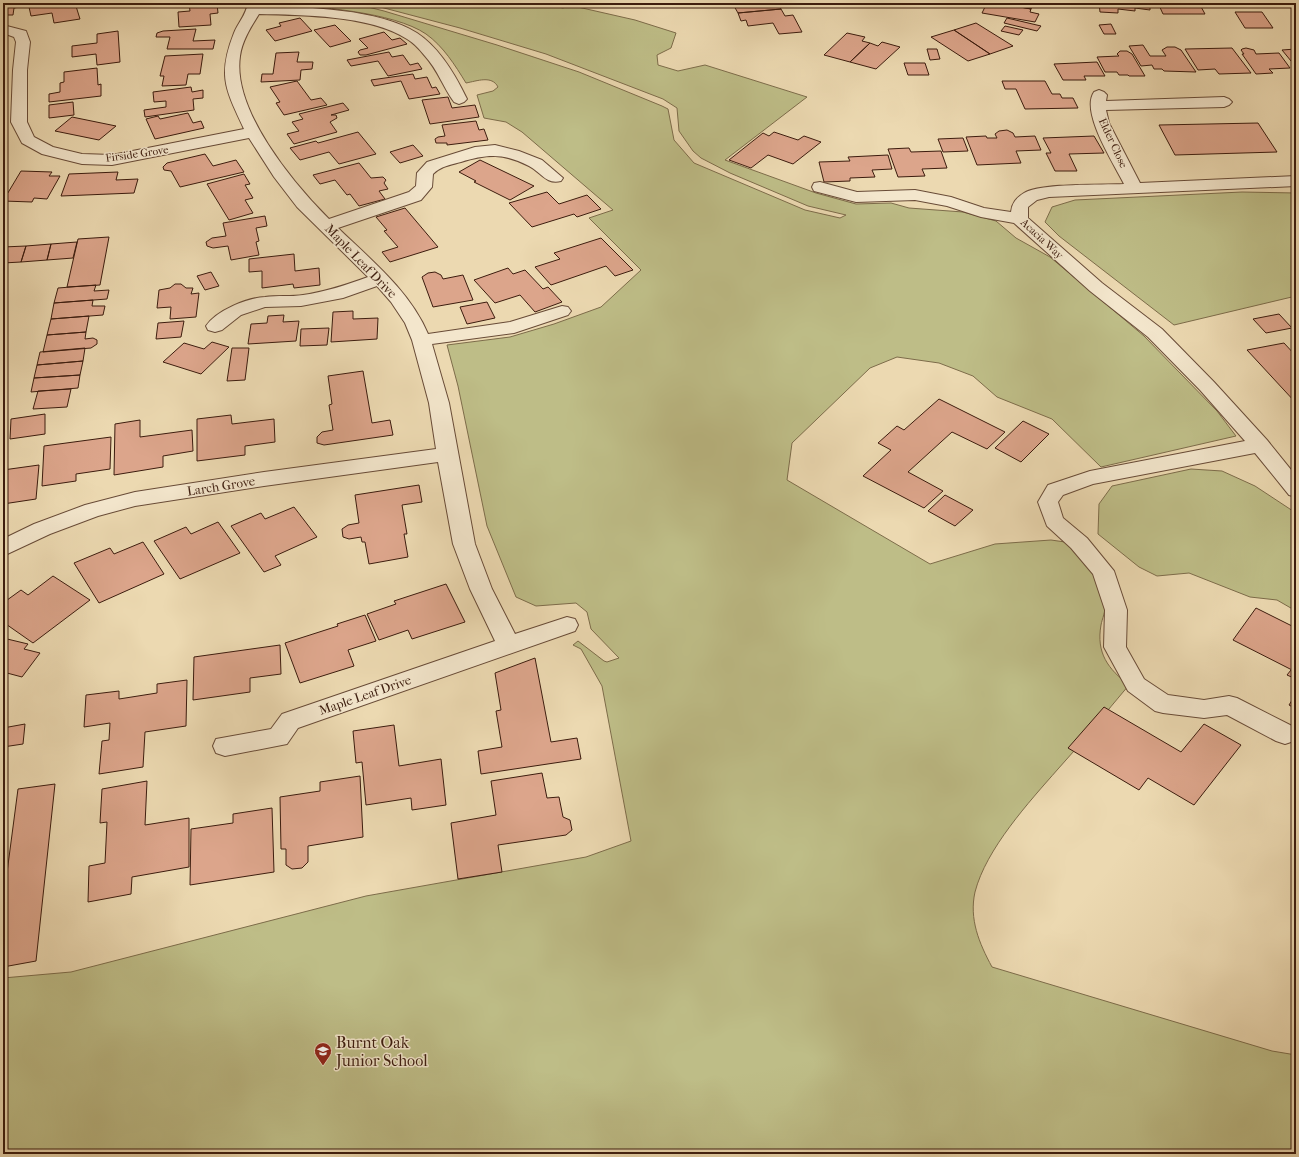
<svg xmlns="http://www.w3.org/2000/svg" width="1299" height="1157" viewBox="0 0 1299 1157" font-family="'IM FELL French Canon',serif">
<rect width="100%" height="100%" fill="#ecd9b1"/>
<filter id="stains"><feTurbulence type="fractalNoise" baseFrequency=".005" numOctaves="4"/><feColorMatrix values="0 0 0 0 .2 0 0 0 0 .09 0 0 0 0 .02 0 0 0 .5 -.17"/></filter>
<radialGradient id="worn" r=".72"><stop offset=".6" stop-color="#630" stop-opacity="0"/><stop offset="1" stop-color="#630" stop-opacity=".3"/></radialGradient>
<path fill="#bebd87" stroke="#7d6c4a" d="M275 3H352L384 11 497 45 579 72 662 106 668 109 674 140 694 163 805 210 840 218 846 215 808 206 730 173 701 158 693 151 679 131 677 108 663 99 546 54 460 28 365 3H542L563 8 569 5 635 20 676 33 671 48 657 55 658 65 678 71 705 65 807 97 725 160 816 193 856 204 891 203 909 208 963 212 996 221 1016 238 1050 257 1144 336 1217 411 1236 436 1101 467 1052 419 997 397 973 376 939 363 897 357 870 368 792 443 787 480 930 564 995 544 1051 540 1065 542 1088 555C1093 568 1104 593 1105 604 1106 611 1102 619 1101 625 1096 653 1108 669 1129 685 1105 713 1083 742 1058 769 1029 802 986 849 975 892 969 919 979 943 992 967L1272 1051 1296 1055V1154H3V978L71 972 366 896 586 857 631 841 602 686 581 649 573 645 578 641 604 661 607 662 619 658 591 629 587 612 576 603 536 606 516 597 487 526 458 386 447 345 510 337 554 324 601 307 641 270 589 218 613 210 522 132 506 122 484 118 477 95 493 91 498 87C492 75 477 81 466 83 455 65 443 46 426 34 394 12 314 6 275 4Z
M1242 192 1296 193V296L1174 325 1059 236 1045 222 1052 207 1075 200Z
M1191 469 1222 471 1255 486 1296 513V611L1277 600 1250 597 1189 573 1157 576 1139 567 1098 534 1099 504 1112 486Z"/>
<path fill="#dca58b" stroke="#3c1c0e" d="M3 3H25V6L14 8 13 15H3Z
M55 3H75L80 19 54 23 52 13 31 16 29 7Z
M189 3H222V4H217L218 13 210 14 211 25 179 27 178 12 190 11Z
M737 3H778L781 9 738 13 734 6 738 5Z
M987 3H999L1031 9 1030 12 1039 14 1035 22 982 13Z
M999 3H1044L1042 6 1033 5 1031 9Z
M1099 3H1150V10L1135 8V11L1118 9V13L1100 12Z
M1158 3H1199L1205 14H1163Z
M781 9 785 16 793 15 802 32 779 34 773 23 748 26 746 20 741 21 738 13Z
M1235 12H1262L1273 28H1245Z
M300 18 312 31 275 41 266 30 281 26 279 23Z
M1007 18 1041 26 1037 31 1004 23Z
M976 23 1013 46 990 54 954 30Z
M1111 24 1116 34H1104L1099 25Z
M335 25 351 41 330 47 314 30Z
M1005 26 1023 30 1019 35 1001 31Z
M196 29 193 41 215 40 213 49H167L170 37H156L157 33 163 31Z
M954 30 990 54 968 61 931 37Z
M118 31 120 62 97 65 96 54 72 57V46L97 43V34Z
M384 32 392 40 400 38 407 44 366 55H360L358 52 360 50 368 48 359 39Z
M847 33 865 37 862 41 870 43 850 62 824 55Z
M882 42 900 47 876 69 850 62 870 43 878 46Z
M1143 45 1150 56H1166L1162 50 1167 47H1175L1181 50 1196 72 1164 71 1162 69H1154L1152 65 1141 66 1129 46Z
M1232 48 1251 73 1219 74 1215 69 1198 70 1185 49Z
M1246 48 1254 50 1256 54 1279 53 1290 68 1269 69 1273 73 1256 74 1242 54H1244L1241 50 1242 49Z
M927 49H937L940 59 930 60Z
M1296 49V67L1282 50Z
M1120 51H1127L1132 54 1145 76H1129L1128 75H1119L1117 72H1105L1097 57 1119 56 1117 54Z
M299 52 297 62H313L312 69 301 70 300 80 261 82 262 74H273L276 53Z
M389 52 392 57 403 55 410 65 418 63 422 69 388 76 378 61 351 66 347 60Z
M203 54 200 74H188L186 85 162 86 164 76H160L165 56Z
M1097 62 1105 76H1084L1086 80H1063L1054 64Z
M904 63H925L929 75H908Z
M97 68 98 85 101 84V96L49 102V94L60 92V83L64 82V72Z
M413 74 415 79 427 77 432 88 436 87 440 94 409 99 401 81 374 86 371 80Z
M297 81 311 100 321 98 327 105 284 115 276 103 280 102 270 87Z
M1002 81H1045L1052 94H1060L1062 98H1073L1078 108 1025 109 1016 89H1005Z
M191 87 192 92 203 90V98L193 99 194 110 145 117 144 110 166 107V101L154 102 153 92Z
M448 97 452 108 475 105 479 117 430 124 422 100Z
M73 102 74 115 49 118V105Z
M343 103 349 110 331 115H336L337 118 330 122 337 132 294 144 287 134 299 131 292 122 303 119 299 114Z
M188 113 193 123 201 121 204 128 155 139 146 119 158 116 160 119Z
M72 117 116 126 99 140 55 131Z
M476 121 479 130 484 129 488 140 447 145V143H436L435 139 438 137 445 136 442 125Z
M1258 123 1277 152 1175 155 1159 125Z
M1007 130 1013 133 1015 137 1035 136 1041 150 1016 151 1021 163 977 165 966 137 986 136 987 138H997L995 134 999 131Z
M358 132 376 154 339 164 329 152 300 160 290 148 316 141 318 143Z
M774 132 798 140 804 136 821 142 793 164 768 155 751 168 729 160 763 133 769 136Z
M1094 136 1104 153 1069 154 1077 171H1055L1046 153H1051L1043 138Z
M963 138 968 151 943 152 938 139Z
M413 145 423 156 400 163 390 152Z
M909 148 911 152 941 151 947 168 922 169 925 176 898 177 888 149Z
M205 154 213 166 236 160 244 172 180 187 171 171 164 170 163 167 167 163Z
M888 155 892 169 872 170 875 177 850 178V181L824 182 819 162 850 161 848 157Z
M480 160 534 186 510 200 474 182 476 181 459 172Z
M359 163 371 178 383 177 386 180 384 183 388 189 379 191 385 199 359 206 350 194 347 195 335 180 320 184 313 175Z
M21 171 52 172 49 176H60L47 199 34 198 32 202 3 201Z
M118 172 116 180 138 179 134 193 61 196 69 174Z
M244 174 250 184 245 185 253 198 245 200 253 213 229 220 207 184Z
M547 192 559 204 587 195 601 209 577 217 574 214 532 227 509 203Z
M405 208 438 247 390 262 382 252 398 247 384 231 387 230 376 217Z
M265 216 267 226 256 228 259 241 256 242 259 255 231 260 228 246 213 248 207 246 206 242 212 238 226 236 223 223Z
M109 237 100 285 67 287 78 239Z
M601 238 633 270 615 276 606 266 551 285 535 267 560 259 554 253Z
M77 242 73 258 47 260 51 244Z
M51 244 47 260 21 262 26 246Z
M26 246 21 262 3 263V247Z
M294 254 295 271 319 268 320 285 294 288 293 284 262 288V271L249 272V259Z
M508 268 513 274 525 270 543 289 548 287 562 302 535 312 520 295 495 303 474 280Z
M211 272 219 286 205 290 197 276Z
M435 272 441 275 443 279 463 275 473 300 433 307 422 277 428 273Z
M175 284H181L186 288H193L191 294 199 293 196 317 170 319 171 307 157 308 159 290 170 288Z
M96 285 94 291 109 290 107 299 54 303 58 288Z
M93 300 92 306H105L103 315 51 319 54 303Z
M487 302 495 318 467 324 460 307Z
M353 311V319L378 318 377 339 331 342 333 312Z
M1279 314 1292 328 1266 333 1253 319Z
M284 315 283 322 299 321 296 341 248 344 251 324 267 323 268 316Z
M89 316 86 332 47 335 51 319Z
M184 321 181 337 156 339 158 323Z
M329 328 327 345 300 346 301 329Z
M86 332 85 339 93 338 97 340V344L91 348 43 352 47 335Z
M212 342 229 347 201 374 163 362 184 343 204 349Z
M1284 343 1296 356V403L1247 350Z
M85 348 83 361 37 365 40 352Z
M232 348H249L245 380 227 381Z
M83 361 80 375 34 378 37 365Z
M363 371 372 423 390 420 393 435 324 445 317 443V437L322 432 333 430 329 405 332 404 328 376Z
M80 375 78 388 31 392 34 378Z
M71 389 67 407 33 409 38 391Z
M939 399 1005 432 987 449 952 432 908 472 943 491 924 508 863 476 891 450 878 443 897 426 904 430Z
M45 414V434L10 439 11 419Z
M231 415 232 424 274 419 275 442 245 446V455L197 461V419Z
M140 420V437L192 430 193 451 163 456V467L114 475 115 424Z
M1023 421 1049 434 1021 462 995 448Z
M111 437 110 469 76 474V481L42 486 44 446Z
M39 465 36 499 3 504V470Z
M419 485 422 502 402 505 407 534H404L408 557 369 564 365 542H362L361 537 349 539 343 537 342 529 348 525 359 523 355 495Z
M945 495 973 510 955 526 928 511Z
M294 507 317 537 275 556 281 565 264 572 231 526 261 513 265 519Z
M218 522 240 553 180 579 154 541 186 527 191 534Z
M143 542 164 574 99 603 74 563 110 548 114 554Z
M53 576 90 600 33 643 3 622V603L21 590 28 595Z
M446 584 465 622 412 639 408 630 379 640 367 614 396 604 394 601Z
M1256 608 1296 628V672L1233 640Z
M365 615 376 641 348 650 354 666 300 683 285 643 338 626 337 624Z
M3 638 28 644 24 649 40 653 22 677 7 673 3 678Z
M280 645 281 674 250 678V692L193 700 194 657Z
M535 658 551 742 577 738 581 759 481 774 478 751 502 747 496 711 501 710 495 673Z
M1291 670 1296 672V679L1287 675Z
M187 680 186 726 145 732 143 767 99 774 102 741 109 740 110 723 84 727 86 695 119 691V699L157 693V684Z
M1296 694V709L1289 705Z
M1104 707 1181 752 1204 724 1241 745 1194 805 1148 778 1139 790 1068 748Z
M25 724 23 744 3 747V728Z
M394 725 399 766 441 759 446 805 412 810 411 798 366 805 362 762 356 763 353 731Z
M542 773 547 798 559 797 563 817 570 820 572 830 566 835 498 845 502 872 458 879 451 823 496 815 491 781Z
M360 776 363 837 308 846V862L302 868 292 869 286 865V849H281L280 797 320 791V782Z
M147 781 145 825 189 818V867L132 877 131 894 88 902 89 866 105 863 107 822 100 823 102 789Z
M55 784 36 961 3 967V903L18 789Z
M272 808 274 872 190 885 191 829 233 823V814Z"/>
<g fill="none" stroke-linecap="round" stroke-linejoin="round">
<g stroke="#684b37" stroke-width="2">
<path id="minor" d="M248 3H262V6C306 7 380 9 417 33 440 48 456 76 467 99L464 102 459 104 454 102C443 87 438 70 425 56 420 50 414 43 407 39 370 15 302 15 259 14 251 27 242 41 240 56 232 110 293 183 329 219L409 192 416 186 417 173 427 162 475 147 495 145 519 151 542 160 563 178 561 181C546 185 541 172 529 166 504 153 487 154 461 162 450 165 441 166 433 174L432 187 421 200 338 228C370 259 410 291 428 334L510 322 562 306 568 307 571 311 568 315 514 333 432 344 449 403 475 544 492 589 515 634 567 617 575 619 578 625 575 631 298 728 287 744 225 756 216 753 213 746 216 739 271 729 282 714 495 641 470 589 453 544 438 462 264 486 135 506 98 516 50 534 3 556V539L34 524 85 505 135 492 264 472 436 449 429 403 412 340 405 323 391 302 377 286 343 298 301 306 265 307 241 315 222 330 215 332 208 330 206 326C217 310 247 298 265 297 278 295 290 297 303 295 325 292 346 285 368 277L297 207 274 177 249 138 112 165 82 164 42 154 22 143 11 122 13 70 16 42 14 37 3 33V25L26 31 30 42 27 70V122L34 137 53 147 82 154 112 155 244 129C226 90 217 76 234 33 238 23 246 15 248 3Z
M1099 90 1104 92 1107 95 1106 101 1224 97 1229 99 1232 102 1229 105 1224 107 1106 110 1109 123 1140 183 1296 176V186L1049 197 1037 200 1028 207V218L1102 283 1162 329 1214 382 1267 440 1296 476V497L1289 495 1255 453 1093 484 1063 495 1058 502 1063 518 1087 538 1114 571 1127 610 1126 647 1144 679 1168 695 1204 700 1229 696 1237 698 1294 727 1296 732 1294 741 1285 744 1276 741 1227 715 1204 718 1163 713 1155 711 1128 691 1104 647 1105 610 1093 574 1071 548 1047 526 1038 502 1048 485 1090 471 1245 441 1200 390 1148 337 1090 291 1014 223 981 217 947 206 915 200 856 202 814 191 812 187 814 183 820 182 857 192 915 190 951 197 984 208 1011 212C1012 203 1016 198 1024 193 1041 183 1102 185 1124 184 1114 164 1080 112 1094 92Z"/>
</g>
<use href="#minor" fill="#f3e6cc" fill-rule="evenodd"/>
</g>
<defs>
<g id="school-pin" transform="scale(0.9)"><path d="M0 17L-7.5 6A9.5 9.5 0 1 1 7.5 6Z" fill="#8f2418" stroke="#f3e6cc"/><path d="M0-5L7-2L0 1L-7-2ZM-4 1L0 2.5L4 1V4Q0 6-4 4Z" fill="#fff"/></g>
</defs>
<g fill-rule="evenodd">
<use href="#school-pin" x="323" y="1051"/>
</g>
<g text-anchor="middle" dominant-baseline="central" stroke-width="3" stroke-linejoin="round" paint-order="stroke">
<g font-size="11" fill="#3c1c0e" stroke="#f3e6cc">
<text transform="translate(1113 143) rotate(65)">Elder Close</text>
<text transform="translate(137 154) rotate(-8)">Firside Grove</text>
<text transform="translate(1042 239) rotate(43)">Acacia Way</text>
</g>
<g font-size="13" fill="#3c1c0e" stroke="#f3e6cc">
<text transform="translate(361 261) rotate(46)">Maple Leaf Drive</text>
<text transform="translate(221 486) rotate(-9)">Larch Grove</text>
<text transform="translate(365 695) rotate(-19)">Maple Leaf Drive</text>
</g>
<g font-size="16" fill="#3c1c0e" stroke="#f3e6cc" text-anchor="start">
<text x="336" y="1042">Burnt Oak<tspan x="336" dy="18">Junior School</tspan></text>
</g>
</g>
<rect width="1299" height="1157" fill="none" stroke="#ecd9b1" stroke-width="16"/>
<rect x="4" y="4" width="1291" height="1149" fill="none" stroke="#3c1c0e" stroke-width="2"/>
<rect x="8" y="8" width="1283" height="1141" fill="none" stroke="#3c1c0e"/>
<rect width="100%" height="100%" filter="url(#stains)"/>
<rect width="100%" height="100%" fill="url(#worn)"/>
</svg>
